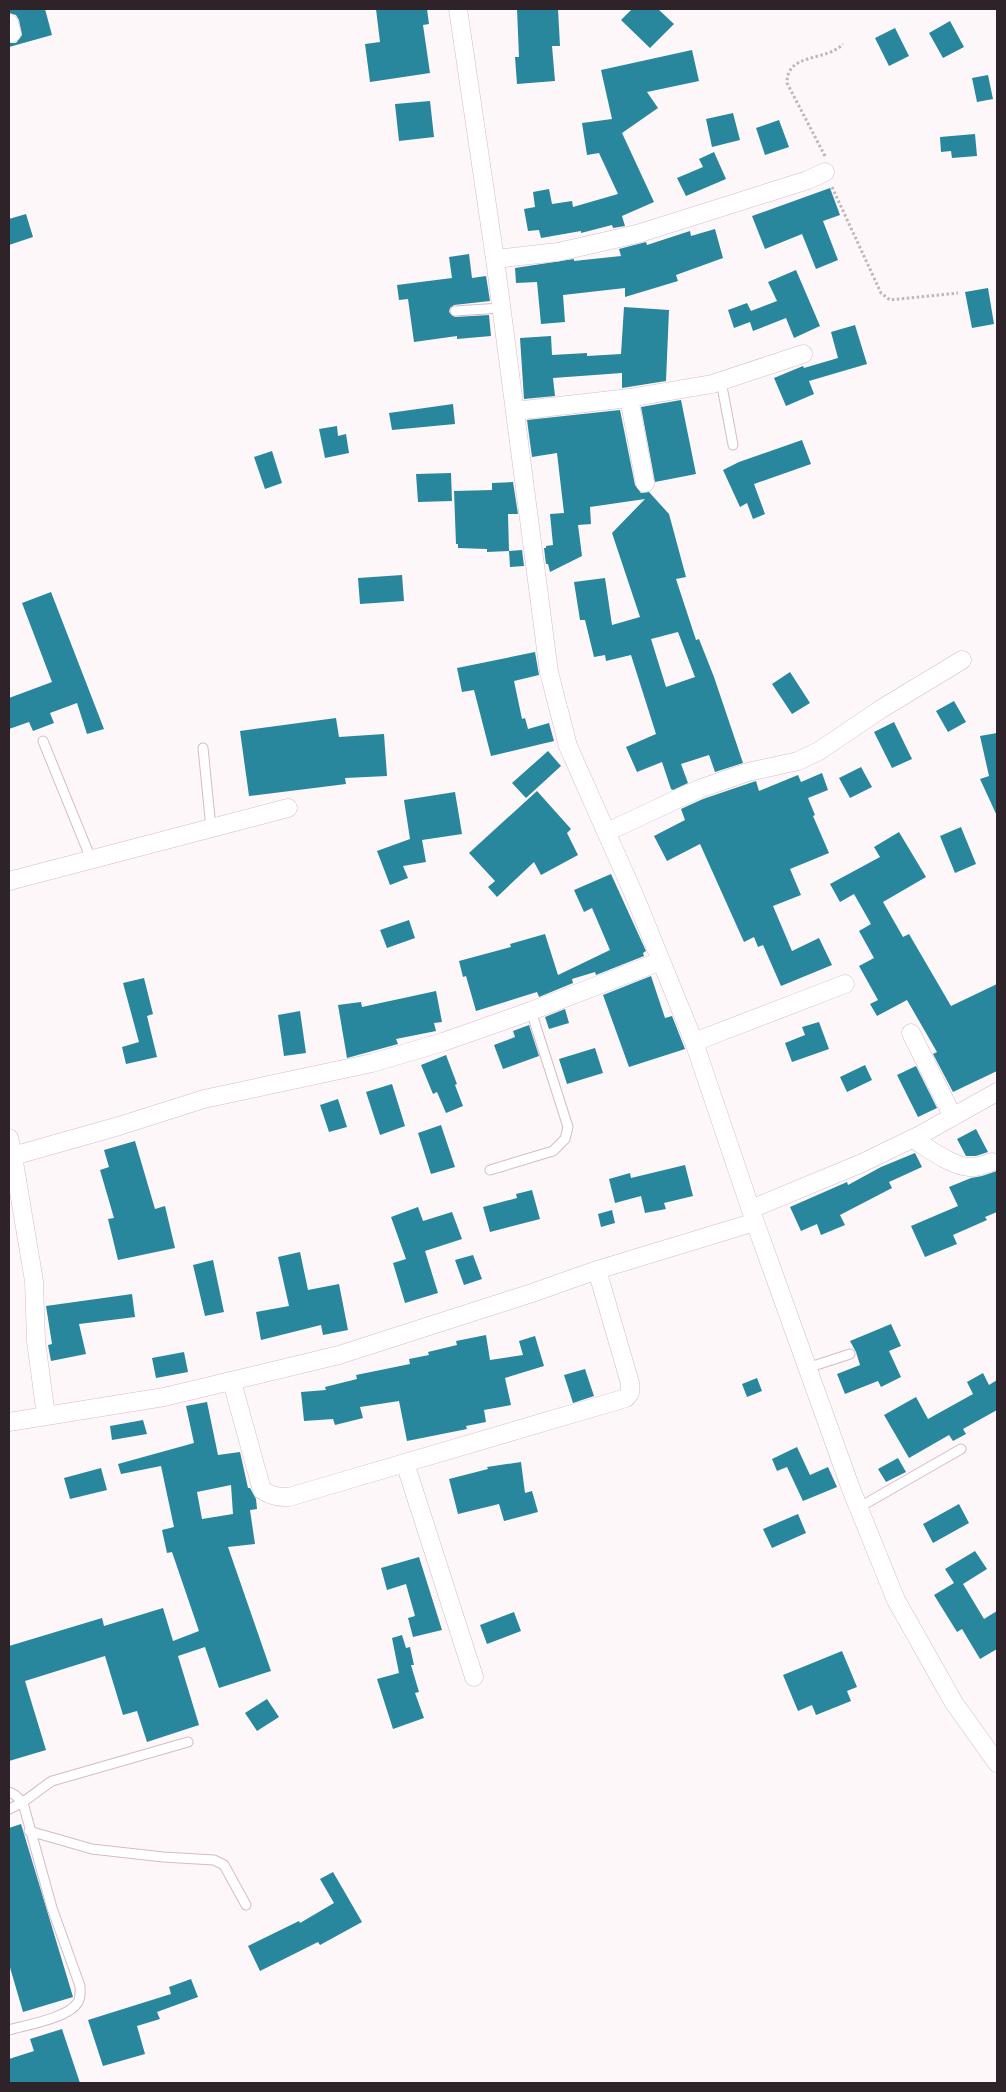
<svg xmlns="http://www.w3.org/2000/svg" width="1006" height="2092" viewBox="0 0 1006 2092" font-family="Literata,serif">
<rect width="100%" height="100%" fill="#fdf7fa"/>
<path fill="#28879d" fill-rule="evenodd" d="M9 9H45L52 35 9 47V43H16L22 35 19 20 16 15 9 13Z
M376 9H427L429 24 423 25 430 73 370 82 365 44 380 42Z
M517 9H558L560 46H552L555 81 517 84 515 57H519Z
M632 9H658L674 24 650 48 621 20Z
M950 21 964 47 943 58 929 33Z
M895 28 909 56 889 66 875 38Z
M692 50 699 81 647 92 658 108 622 133 654 202 622 216 625 226 613 228 612 225 581 233V231L541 238 539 230 528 231 524 209 535 207 533 192 549 189 552 204 572 201 573 207 618 194 599 153 587 155 582 123 612 119 601 70Z
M988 75 993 99 977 102 972 78Z
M430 101 434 137 399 141 395 104Z
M733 113 740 140 712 147 706 119Z
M779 120 789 147 765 155 756 128Z
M975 134 977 156 952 158 951 151 941 152 940 137Z
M714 152 726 179 686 196 677 178 703 167 699 159Z
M830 188 840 215 823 221 838 260 816 269 802 234 765 249 752 216Z
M26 214 33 237 9 245V219Z
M715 229 723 258 676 275 678 281 625 297V288L563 295 565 322 541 324 537 282 516 283 515 268 574 259V261L621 256 619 249 646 242 647 245 690 231 691 236Z
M469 254 472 278 486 276 490 301 454 305 450 308 449 312 455 317 489 315 491 336 457 339V336L414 342 408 299 399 300 397 285 452 278 449 257Z
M796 270 820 326 794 338 786 318 753 331 750 322 734 328 728 310 747 303 751 311 777 301 768 282Z
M988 288 994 324 972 328 965 292Z
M624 307 669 310 666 381 622 388V373L553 378 555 396 524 399 520 338 551 336 552 355 587 353V356L621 354Z
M855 325 867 364 809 381 814 394 786 406 774 378 803 366 804 368 838 358 831 332Z
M681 400 696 474 655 482 641 407Z
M453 404 455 424 392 430 389 413Z
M620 410 635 485 641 493 649 492 669 514 686 577 676 579 696 640 699 639 714 677 743 763 715 772 709 755 681 764 688 783 673 790 671 789 662 762 637 772 626 747 656 734 631 655 606 661 605 655 594 657 585 620H580L574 582 605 578 612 625 640 617 612 533 645 499 590 507 591 524 578 525 582 556 550 572 548 564H546L544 548H546V546L553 545 550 514 564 513 557 453 532 457 527 420ZM678 632 695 677 666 687 651 639Z
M337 426 338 436 346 434 349 453 325 458 319 429Z
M802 440 811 464 754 484 765 514 753 519 747 503 740 507 723 470 739 462Z
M272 451 282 483 265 489 254 457Z
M451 473 452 501 418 502 416 474Z
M513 482 518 514H508L509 551 487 552V549L458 548V544H456L454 491 492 490V483Z
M522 550 524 566 510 567 509 551Z
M402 575 404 601 360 604 358 578Z
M51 592 104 729 87 734 77 703 50 713 54 723 33 731 29 722 9 729V698L52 682 22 603Z
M535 652 539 675 514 681 522 719 525 718 528 729 549 723 554 741 491 756 474 690 462 692 457 668Z
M790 672 810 703 792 714 772 684Z
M954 701 966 722 948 732 936 711Z
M336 718 339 737 384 734 387 776 345 778 346 784 249 796 240 731Z
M894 722 912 759 892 768 874 732Z
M997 733V816L980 779 989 776 980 736Z
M548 751 561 766 526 798 512 783Z
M861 767 872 787 850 798 839 778Z
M822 773 828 790 808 798 815 815 813 816 829 853 790 869 801 895 773 906 792 951 819 938 832 965 781 986 763 945 758 947 754 937 744 942 700 844 667 861 654 836 685 820 681 809 703 799 756 781 759 791 798 775 801 782Z
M537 791 571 829 567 833 578 855 541 875 534 862 497 897 488 887 495 881 469 853Z
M455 792 462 834 422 840 426 862 403 866 408 878 390 885 377 851 410 839 404 800Z
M961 827 976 864 955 873 940 836Z
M899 832 926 877 883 902 903 937 909 934 951 1006 997 984V1071L953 1092 933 1054 937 1052 907 1000 877 1016 870 1004 878 1000 859 966 874 958 859 931 871 924 854 894 840 902 830 884 880 857 874 847Z
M611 874 646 951 643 953 644 956 596 975 595 972 572 979 573 983 539 997 537 992 476 1011 466 976 463 977 459 961 511 947 510 944 545 934 558 975 610 950 592 908 584 912 574 890Z
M409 920 415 938 387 948 380 930Z
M651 976 665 1018 672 1016 685 1049 629 1067 603 995Z
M144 978 153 1014 147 1016 157 1057 126 1064 122 1047 139 1042 123 983Z
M436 991 442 1022 434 1023 436 1031 396 1039 398 1044 347 1058 338 1005 361 1002 362 1007Z
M565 1009 569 1023 549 1029 545 1017Z
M300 1011 306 1053 284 1056 278 1015Z
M819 1022 829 1049 792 1062 785 1043 805 1035 802 1027Z
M529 1025 539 1056 503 1069 494 1045 515 1037 513 1031Z
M595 1048 603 1073 567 1084 559 1059Z
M446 1055 457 1084 455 1085 463 1106 446 1113 437 1092 433 1094 421 1065Z
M865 1065 872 1080 847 1092 840 1077Z
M916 1066 937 1108 918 1117 897 1075Z
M392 1084 405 1126 380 1135 366 1092Z
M338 1099 347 1127 329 1132 320 1105Z
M441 1125 455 1167 431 1174 418 1133Z
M976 1129 988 1152 976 1156H966L957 1139Z
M135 1141 155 1209 165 1206 175 1248 118 1260 108 1219 114 1218 100 1170 109 1167 104 1150Z
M915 1153 922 1167 889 1182 892 1188 840 1215 845 1225 821 1235 817 1224 801 1231 790 1207 847 1182 848 1185 881 1167Z
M685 1165 693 1196 664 1203 666 1209 645 1213 641 1196 615 1203 609 1179 630 1173 631 1178Z
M997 1171V1212L985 1217 987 1220 953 1235 957 1244 925 1257 911 1226 958 1206 949 1187 971 1178 982 1176Z
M532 1190 540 1219 490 1232 483 1207 517 1198 516 1194Z
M418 1207 423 1221 452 1212 462 1239 425 1251 438 1293 405 1303 393 1263 406 1259 391 1217Z
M612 1210 615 1223 601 1227 598 1214Z
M300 1252 308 1290 339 1284 348 1330 323 1335 321 1325 261 1340 256 1312 289 1306 278 1257Z
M473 1255 482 1279 464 1285 455 1260Z
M213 1260 224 1312 205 1316 193 1265Z
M132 1294 135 1317 79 1324 86 1354 51 1361 48 1345 52 1344 46 1306Z
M891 1324 901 1346 889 1351 901 1377 881 1387 878 1381 845 1394 837 1374 860 1365 856 1352 850 1341Z
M486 1335 490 1360 523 1355 519 1341 535 1336 544 1366 505 1378 511 1405 484 1410 486 1422 466 1426 467 1429 407 1441 399 1401 360 1407 363 1418 335 1425 333 1419 304 1421 301 1392 326 1390 325 1387 357 1379 356 1375 410 1364 409 1359 429 1355 428 1352 457 1345 456 1341Z
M184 1352 188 1372 156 1378 152 1358Z
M585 1369 594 1396 573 1403 564 1375Z
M983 1373 989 1385 997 1380V1410L963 1429 966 1434 953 1441 949 1435 909 1458 884 1415 916 1397 928 1419 973 1394 967 1382Z
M757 1378 762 1391 747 1397 742 1384Z
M207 1402 218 1455 240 1452 248 1488H250L256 1499 257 1509 250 1510 255 1544 228 1547 271 1671 219 1688 205 1647 178 1656 199 1725 147 1742 137 1711 123 1715 105 1656 25 1681 46 1750 9 1761V1646L102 1618 104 1626 163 1608 173 1641 199 1631 172 1552 167 1553 162 1530 174 1527 161 1466 121 1474 118 1464 194 1443 186 1406ZM231 1485 233 1514 202 1519 197 1492Z
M143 1420 147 1434 112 1440 110 1426Z
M797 1447 810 1475 828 1467 837 1487 803 1501 787 1467 777 1471 772 1459Z
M898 1458 906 1472 886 1482 878 1469Z
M521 1462 525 1493 532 1491 538 1512 504 1521 499 1504 458 1514 449 1479 488 1469 487 1467Z
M101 1468 107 1490 70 1499 64 1478Z
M959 1504 969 1523 933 1543 923 1524Z
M798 1514 806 1533 772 1548 763 1529Z
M975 1551 987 1569 963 1584 984 1619 997 1611V1649L980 1659 962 1629 957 1632 934 1595 954 1583 945 1569Z
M419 1557 442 1630 413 1637 408 1618 415 1616 406 1584 387 1590 381 1568Z
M514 1612 521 1631 487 1644 480 1625Z
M402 1635 406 1648 410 1647 414 1665H411L419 1692 415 1693 424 1718 393 1729 377 1679 399 1673 392 1638Z
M842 1651 857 1687 847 1691 851 1701 816 1715 812 1705 798 1711 783 1675Z
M267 1699 279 1717 257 1731 245 1713Z
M21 1824 73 1997 23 2012 9 1964V1828Z
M333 1872 362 1922 320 1945 318 1942 260 1971 248 1946 299 1921 300 1923 334 1903 320 1879Z
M191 1979 198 1997 157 2012 160 2019 137 2026 145 2054 103 2066 88 2020 171 1994 169 1987Z
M62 2029 80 2083H9V2059L34 2051 30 2039Z"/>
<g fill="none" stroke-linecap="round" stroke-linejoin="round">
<g stroke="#d7b9cb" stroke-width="11">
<path id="lane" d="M455 311 501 308
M721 381 733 445
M43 741 91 859
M203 748 211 828
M490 1170 553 1151 565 1139 568 1127 531 1011
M807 1368 850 1354
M858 1508 961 1449
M9 1792 15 1795 23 1803 52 1908 80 1986C80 1991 81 1997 78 2002 69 2018 26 2025 9 2030
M9 1809C25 1803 37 1791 52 1781L188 1742
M29 1831 92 1849 163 1857 214 1860 224 1865 246 1905"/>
</g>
<g stroke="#d7b9cb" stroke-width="19">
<path id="street" d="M458 9 495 259 549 672 568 746 635 897 694 1042 755 1222 851 1489 896 1600 954 1703 997 1763
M9 23 12 33
M495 259 558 252 637 234 808 180 825 172
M629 398 645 483
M515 411 629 398 712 384 803 354
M607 832 699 789 748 772 798 761 819 751 881 709 962 660
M9 881 288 808
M911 1033 953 1117
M694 1042 845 984
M9 1138 13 1156 119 1126 204 1099 372 1063 443 1042 531 1011 661 961
M913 1139C928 1148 955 1169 973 1167 979 1167 986 1164 992 1162
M13 1156 34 1281 36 1341 46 1416
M751 1209 862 1163 920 1135 997 1092
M232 1382 262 1490C271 1496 278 1497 289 1497L626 1398 630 1393V1383L597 1270
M9 1422 164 1397 339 1355 532 1293 597 1270 755 1222
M405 1463 474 1677"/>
</g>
<path stroke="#bfb7bb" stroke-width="3" stroke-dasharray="2.5 2.5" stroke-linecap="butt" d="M825 156 787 83C787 52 826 62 843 44
M832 187 881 293 890 300 958 293"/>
<use href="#lane" stroke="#fff" stroke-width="9"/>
<use href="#street" stroke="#fff" stroke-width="18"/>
</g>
<rect width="1006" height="2092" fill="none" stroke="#2f232a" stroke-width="20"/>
</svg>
